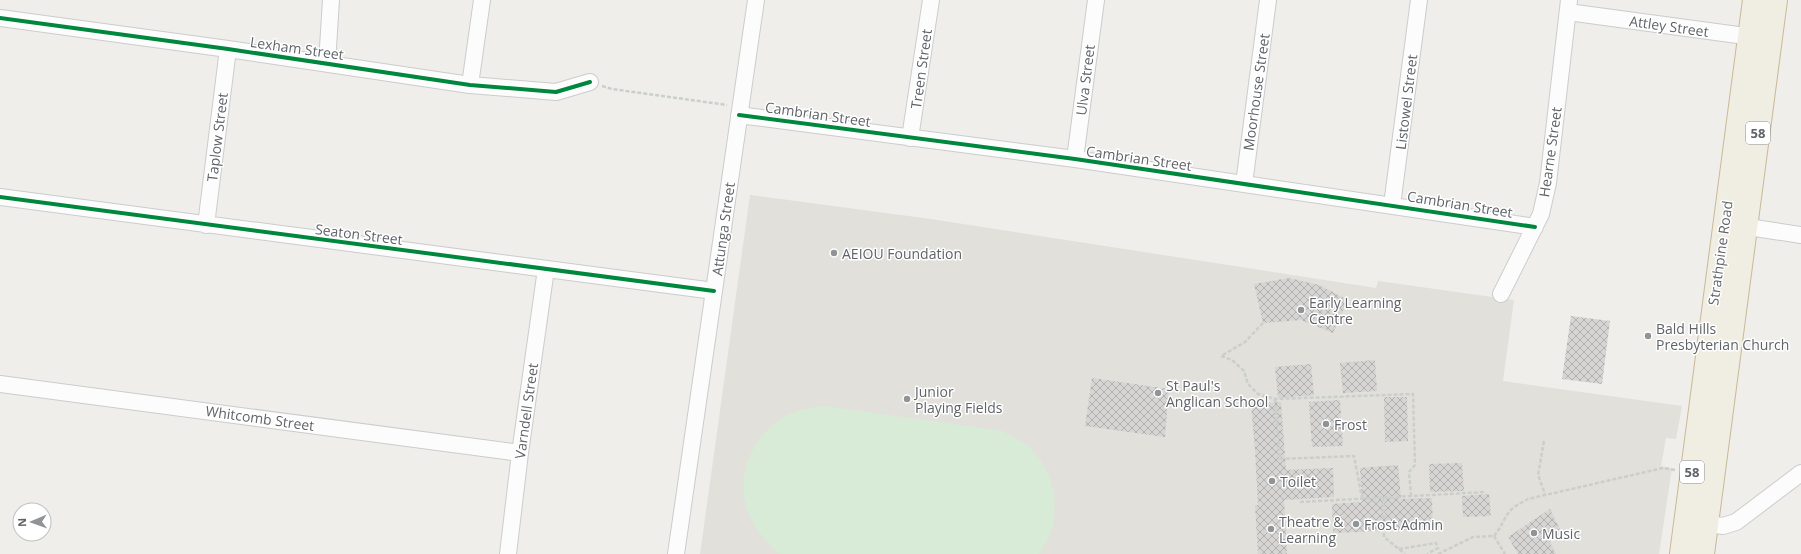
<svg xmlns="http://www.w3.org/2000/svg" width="1801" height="554" viewBox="0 0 1801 554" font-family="'Open Sans',sans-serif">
<defs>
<pattern id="building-cross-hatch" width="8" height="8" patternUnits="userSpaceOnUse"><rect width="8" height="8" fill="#d6d5d3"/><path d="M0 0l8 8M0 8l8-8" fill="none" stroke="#b1b0af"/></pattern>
</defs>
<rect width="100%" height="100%" fill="#efeeea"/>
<path fill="#e2e0da" d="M750 195 931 219 1376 288 1378 281 1514 300 1503 381 1682 406 1676 439 1666 438 1661 466 1672 468 1659 554H700Z"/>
<path fill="#d8ebd6" d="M824 406 1003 431C1010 436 1020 440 1027 445 1058 472 1064 521 1039 554H781L778 553C766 541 756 530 749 514 731 474 759 421 800 410 808 408 816 407 824 406Z"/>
<path fill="url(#building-cross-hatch)" d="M1289 278 1319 285 1348 300 1333 333 1301 320 1263 323 1254 284Z
M1571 316 1610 321 1602 384 1562 379Z
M1375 360 1377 391 1343 393 1340 363Z
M1311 364 1314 395 1278 398 1275 367Z
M1092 378 1169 389 1165 437 1085 426Z
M1384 397H1407L1408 441 1385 442Z
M1340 400 1343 446 1312 447 1309 402Z
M1281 402 1286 470 1333 468 1334 497 1284 500 1287 554H1258L1255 505H1258L1255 450 1251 404Z
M1462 463 1464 491 1430 492 1429 464Z
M1398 465 1401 499 1432 498 1433 529 1333 533 1332 504 1362 502 1360 468Z
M1489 494 1491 516 1463 517 1462 496Z
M1550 509 1560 530 1548 538 1556 554H1518L1508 537Z"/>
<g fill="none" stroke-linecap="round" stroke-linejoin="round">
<g stroke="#cbcccc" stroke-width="18">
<path id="minor" d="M1568 12 1760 38
M0 18 228 49 470 85 556 92 590 82
M327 63 331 0
M470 85 482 0
M739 115 1075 159 1535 227
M910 138 931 0
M1075 159 1096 0
M1244 184 1268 0
M0 197 714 291
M1392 205 1419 0
M206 225 228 49
M1735 225 1801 235
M1501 294 1541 214 1548 183 1569 0
M0 384 520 453
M1707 524 1723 526 1736 522 1801 473
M508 554 520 453 546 269
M676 554 756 0"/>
</g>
<g stroke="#c8b996" stroke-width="24">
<path id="highway" d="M1681 554 1754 0
M1703 554 1776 0"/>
</g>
<path stroke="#cacfcc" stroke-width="2.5" stroke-dasharray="4 2" stroke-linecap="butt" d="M602 86 612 89 727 105
M1263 323 1245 342 1221 356 1232 360 1244 371 1248 384 1258 394 1275 399 1413 394 1415 465 1409 472 1411 495
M1275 399 1280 459 1354 456 1362 498
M1544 441 1538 475 1545 494
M1383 497 1384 537 1405 554
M1300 502 1486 492
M1494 536 1505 554
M1399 549 1436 543 1438 548 1427 554
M1438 554 1473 537 1494 536C1502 527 1505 514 1514 507 1519 504 1524 501 1528 499L1663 468 1675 470"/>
<use href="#minor" stroke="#fdfcfc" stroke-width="16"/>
<use href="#highway" stroke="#f0ede3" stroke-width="22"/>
<g stroke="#fff" stroke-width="6">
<path id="cycleway" d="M0 18 228 49 470 85 556 92 590 82
M739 115 1075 159 1535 227
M0 197 714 291"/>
</g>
<use href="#cycleway" stroke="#00873e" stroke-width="4"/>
</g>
<g fill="#919496" stroke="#fff" stroke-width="1.5">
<circle cx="834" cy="253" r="4"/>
<circle cx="1301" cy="310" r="4"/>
<circle cx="1648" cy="336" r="4"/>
<circle cx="1158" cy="393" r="4"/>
<circle cx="907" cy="399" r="4"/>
<circle cx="1326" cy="424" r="4"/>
<circle cx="1272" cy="481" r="4"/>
<circle cx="1356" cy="524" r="4"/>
<circle cx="1271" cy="529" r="4"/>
<circle cx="1534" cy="533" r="4"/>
</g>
<g text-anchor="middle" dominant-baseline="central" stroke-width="3" stroke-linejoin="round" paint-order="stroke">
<g fill="#fff" stroke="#8f9295" stroke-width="1">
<rect x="1746" y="122" width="24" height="22" rx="3"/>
<rect x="1680" y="461" width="24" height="22" rx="3"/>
</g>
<g font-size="13" font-weight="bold" fill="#5f6368">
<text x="1758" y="133">58</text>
<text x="1692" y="472">58</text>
</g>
<g font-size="14" fill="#5f6368" stroke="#fff">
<text transform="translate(1669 26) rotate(8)">Attley Street</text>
<text transform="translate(297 48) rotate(8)">Lexham Street</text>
<text transform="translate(921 69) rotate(-82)">Treen Street</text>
<text transform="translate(1085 80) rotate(-83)">Ulva Street</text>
<text transform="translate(1256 92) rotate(-82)">Moorhouse Street</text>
<text transform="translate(1406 102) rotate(-83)">Listowel Street</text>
<text transform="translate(818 114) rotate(8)">Cambrian Street</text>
<text transform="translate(217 137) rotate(-83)">Taplow Street</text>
<text transform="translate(1550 152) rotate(-82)">Hearne Street</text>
<text transform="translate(1139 158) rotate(8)">Cambrian Street</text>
<text transform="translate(1460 204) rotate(9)">Cambrian Street</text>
<text transform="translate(723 229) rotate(-82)">Attunga Street</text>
<text transform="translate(359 234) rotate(7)">Seaton Street</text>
<text transform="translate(1720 253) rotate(-82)">Strathpine Road</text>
<text transform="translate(526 411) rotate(-82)">Varndell Street</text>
<text transform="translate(260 418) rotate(8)">Whitcomb Street</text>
</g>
<g font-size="14" fill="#5f6368" stroke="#fff" text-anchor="start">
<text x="842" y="253">AEIOU Foundation</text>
<text x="1309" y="302">Early Learning<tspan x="1309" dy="16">Centre</tspan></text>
<text x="1656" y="328">Bald Hills<tspan x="1656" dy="16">Presbyterian Church</tspan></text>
<text x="1166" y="385">St Paul's<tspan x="1166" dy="16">Anglican School</tspan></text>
<text x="915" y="391">Junior<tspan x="915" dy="16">Playing Fields</tspan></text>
<text x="1334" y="424">Frost</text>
<text x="1280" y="481">Toilet</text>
<text x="1279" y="521">Theatre &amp;<tspan x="1279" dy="16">Learning</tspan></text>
<text x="1364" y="524">Frost Admin</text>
<text x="1542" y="533">Music</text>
</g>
</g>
<g transform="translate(32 522) rotate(268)"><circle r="19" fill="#ffffff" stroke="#bfc1c3"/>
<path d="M0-3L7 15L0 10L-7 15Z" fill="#919496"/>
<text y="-6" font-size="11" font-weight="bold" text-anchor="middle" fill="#5f6368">N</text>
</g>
</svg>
